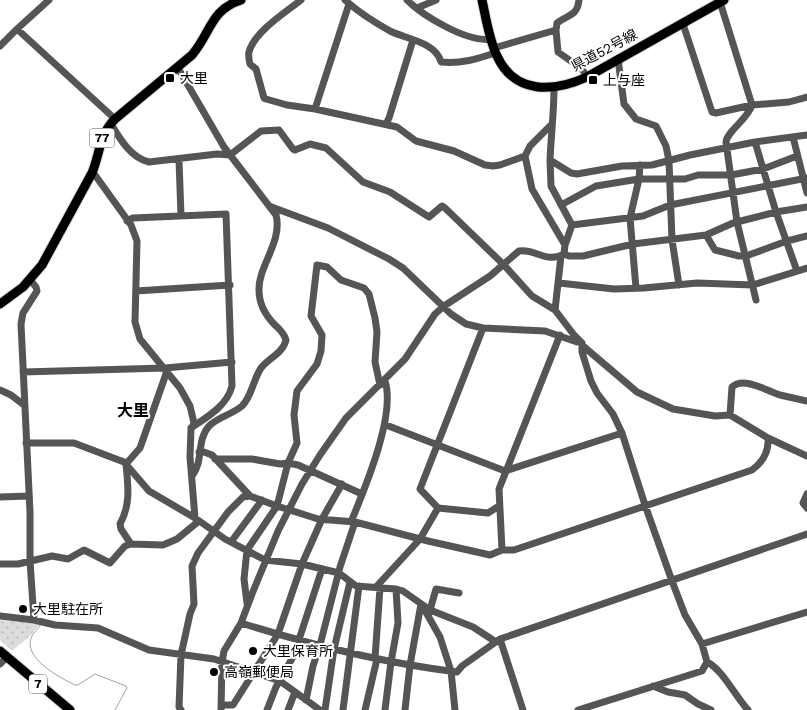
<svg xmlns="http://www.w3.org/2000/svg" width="807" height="710" viewBox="0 0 807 710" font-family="'Work Sans','Noto Sans JP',sans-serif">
<defs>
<pattern id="grass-dots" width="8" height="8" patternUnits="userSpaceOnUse" patternTransform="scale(1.25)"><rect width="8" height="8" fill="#dcdcdc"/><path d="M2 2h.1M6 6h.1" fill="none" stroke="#bbb" stroke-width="1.8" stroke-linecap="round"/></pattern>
</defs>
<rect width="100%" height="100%" fill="#fff"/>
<path fill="url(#grass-dots)" d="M0 620 40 624 31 635 12 651 0 640Z"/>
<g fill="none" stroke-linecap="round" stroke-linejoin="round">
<path stroke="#a3a3a3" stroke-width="1" d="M41 624C39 629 34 632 32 636 21 658 61 678 75 685H78L95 674 126 686 127 688 115 710"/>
<g stroke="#dbdbdb" stroke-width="11">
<path id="major" d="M482 0C486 18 489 39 497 56 515 95 554 92 587 77L724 0
M0 304 23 287 42 265 92 173C100 154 99 135 115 119L192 55C211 33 210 10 241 0
M0 651 70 710"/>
</g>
<path stroke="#555" stroke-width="7" d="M301 0C286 12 254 32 249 52 248 56 249 60 250 64L256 69 264 98 266 99 287 105 315 109 397 127 416 141 454 151 485 165 493 166 500 165 525 156 530 146 552 124
M345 0C358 12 374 22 390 31 406 39 436 42 441 62 461 64 477 59 495 53
M407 0C423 16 468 43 491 39
M579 0C577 17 568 14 557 23L556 30 558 52 582 69 587 77
M720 2 752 105C748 119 727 131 726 142L737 222 756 300
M417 8 436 0
M683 24 712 112 716 113 752 105 789 102 807 97
M17 29 115 119
M0 46 17 29 49 0
M494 48 556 30
M618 59 624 104 636 119 656 126 666 146 669 161 672 240 679 285
M178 68 224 147 276 215C283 241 258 267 259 290 259 303 265 315 275 325 280 330 284 333 286 340 283 353 269 358 261 368 253 380 252 396 242 406 233 414 218 417 209 426 196 441 204 461 192 476
M554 88C554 112 551 136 550 160L571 173 577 174 622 166 652 165 690 155 755 142 807 135
M315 109 349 4
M111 124C120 139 131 158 149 162L217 154 230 155 261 131 279 130 293 149 295 150 310 144 326 148 363 182 390 192 429 217 442 206 445 208 503 264 532 296 555 310 574 335 582 343V352L591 381 597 393 613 414 622 433 645 505 672 581 685 615 702 644 707 662 702 671 578 710
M386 124 389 118 413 40
M793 137 807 193
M755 142 776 212 797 271
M179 160 181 216
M550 160 551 186 572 225 565 245
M92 173 95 175 131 225 137 241 135 322 140 339 180 388 190 406 194 423 191 429 190 457 195 518
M561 205 596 186 639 179H685L698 175H731L763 169 797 156
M269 206 328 228 389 259 403 268 451 314 466 324 483 328 545 331 577 342
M127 221 133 218 226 214 232 386C227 406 207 417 191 428
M572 225 643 216 670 205 807 178
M706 235 715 250 739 256H746L787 241 807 236
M564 254 569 256H583L633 244 706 235 733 223 776 212 807 207
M30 280 36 287 37 291 23 313 21 324 30 512V561L34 620
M559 283 614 289 644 288 697 283 753 285 807 268
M636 288 630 218 639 179 640 165
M136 291 230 285
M555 310 561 256
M583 346 637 392 673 409 715 416 730 415 768 438 807 456
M167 371 140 448 126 464C128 486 131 504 120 524L121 529 131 544 163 545 177 539 199 521
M23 372 165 368 232 362
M0 390 11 395 24 405
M730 415 732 387C744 376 767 391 780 395 789 397 798 399 807 401
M386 425 505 471 622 433
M26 443H74L124 462 149 491 195 518 225 539 265 560 302 564 339 573 356 586 396 589 403 591 430 610 473 627 496 642
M199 452H204L212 455 250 496 277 506 318 519 355 522 428 541 490 555 502 550H514L752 470C763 462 769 452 768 438
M215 459H252L280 464 288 463 297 443 294 415 297 391 317 364 321 351 322 335 311 316 317 265 327 267 341 280 364 288 369 294 375 318 377 332 375 362 380 385
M807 494 803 503 807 508
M0 497 29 496
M438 508 488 513 499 506
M351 522C365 488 396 415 385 381
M231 542 262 500
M502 550 499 489 560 335
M0 564H18L52 556 68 559 84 550 110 563 125 546 131 544
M376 587 420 539 438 508 420 489 483 328
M247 603 244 579 247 550 277 506 288 463 298 465 362 494
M423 607 440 637 451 671 455 710
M430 610 436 589 459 593
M0 616 34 620 55 625 98 628 149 650 214 659 280 681 320 710
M241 623C311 645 384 663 457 672L462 666 500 639 807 534
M500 639 523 710
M702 644 807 612
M375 658 380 588
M707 662C723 670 735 696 748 710
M0 664 7 657
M653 686 668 692 685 695 698 704 711 710
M306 700 313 666 320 645 340 567 355 522
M221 705H233L278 634 302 564 322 519 342 484
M181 710 179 707 181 655 190 614 194 604 192 566 198 553 228 512 243 497 250 496
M221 710 222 662 224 651 241 623 252 594 278 531 302 484 320 455 346 418 405 359 435 314 444 306 490 276 519 251C535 248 546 264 564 254L565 245 532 189 525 156
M267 710 276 687 294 655 322 569
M288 710 295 692
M325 710 334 649 350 582
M343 710 359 586
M365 710 377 659
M385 710 391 662 398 623 396 589
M405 710 410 665 421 604"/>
<use href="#major" stroke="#000" stroke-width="9"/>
</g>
<g fill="#000" stroke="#fff" stroke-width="2">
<rect x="165" y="73" width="10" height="10" rx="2.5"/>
<rect x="588" y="75" width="10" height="10" rx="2.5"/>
<circle cx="23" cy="609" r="5"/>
<circle cx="253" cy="651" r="5"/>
<circle cx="214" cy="672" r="5"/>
</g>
<g text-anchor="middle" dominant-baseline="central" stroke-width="4" stroke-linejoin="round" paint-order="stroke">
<g fill="#fff" stroke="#4c4c4c" stroke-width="1">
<rect x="89.5" y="128.5" width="25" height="19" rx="4"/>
<rect x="29" y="674.5" width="18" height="19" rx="4"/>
</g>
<g font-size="12" font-weight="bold" fill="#000">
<text x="102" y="138">77</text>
<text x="38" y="684">7</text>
</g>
<g font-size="14" fill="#000" stroke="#fff">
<text transform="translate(604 50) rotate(-28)">県道52号線</text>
</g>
<g font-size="14" fill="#000" stroke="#fff" text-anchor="start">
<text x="180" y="78">大里</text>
<text x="603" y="80">上与座</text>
<text x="33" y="609">大里駐在所</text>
<text x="263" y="651">大里保育所</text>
<text x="224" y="672">高嶺郵便局</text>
</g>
<g font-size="16" font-weight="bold" fill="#000" stroke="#fff">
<text x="133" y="410">大里</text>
</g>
</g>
</svg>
